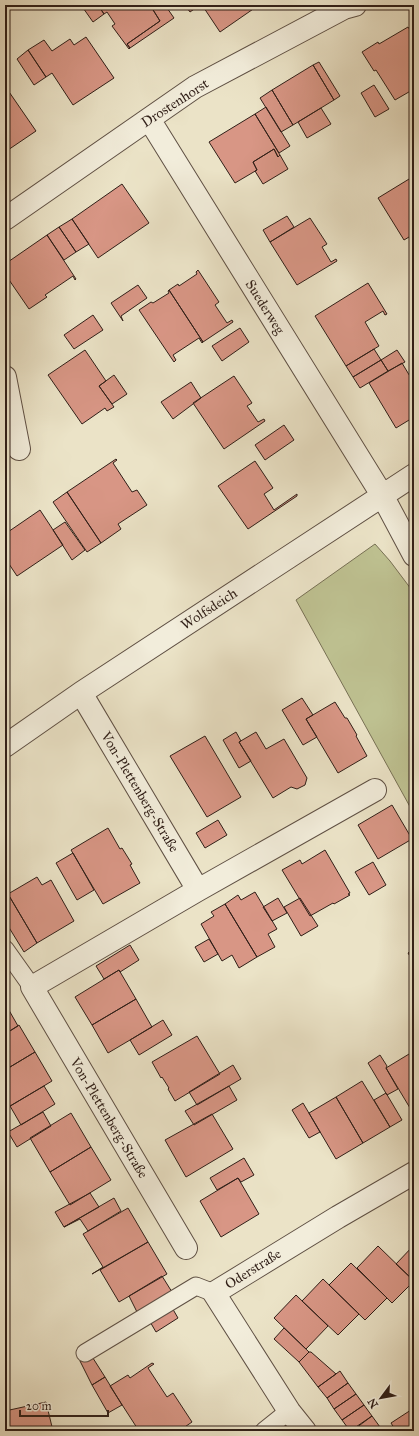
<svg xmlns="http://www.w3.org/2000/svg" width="419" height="1436" viewBox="0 0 419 1436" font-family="'IM FELL Great Primer',serif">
<rect width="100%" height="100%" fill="#ebe3c7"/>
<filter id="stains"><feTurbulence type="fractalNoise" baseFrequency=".005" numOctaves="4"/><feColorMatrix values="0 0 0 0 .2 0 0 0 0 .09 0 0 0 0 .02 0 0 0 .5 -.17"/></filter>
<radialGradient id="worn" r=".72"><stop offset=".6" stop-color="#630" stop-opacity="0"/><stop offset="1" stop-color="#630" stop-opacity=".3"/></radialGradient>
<path fill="#bec191" stroke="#777054" d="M375 544 390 561 414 593V814L296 600Z"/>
<path fill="#d89685" stroke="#301f18" d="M81 5H98L104 14 93 22Z
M98 5H150L160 21 127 44 130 48 129 49 112 26 115 24 107 12 104 14Z
M150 5H165L174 18 130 48 127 44 160 21Z
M185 5H200L190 12Z
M202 5H259L220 32Z
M408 27 414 36V89L395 100 376 70 374 71 362 52 378 42 379 44Z
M86 37 114 78 73 105 52 73 46 77 28 50 44 40 52 51 70 39 74 45Z
M28 50 46 77 34 85 17 59Z
M319 62 340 96 334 100 313 65Z
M313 65 334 100 293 125 272 90Z
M374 85 389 109 375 117 361 93Z
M5 86 36 131 5 152Z
M272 90 293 125 281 132 260 98Z
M266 107 290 146 279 153 255 114Z
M321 108 331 124 307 138 298 122Z
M255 114 280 155 278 157 274 149 253 162 257 170 235 183 209 142Z
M274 149 278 157 280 155 288 169 263 184 255 171 257 170 253 162Z
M414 176V234L404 240 378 198Z
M122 184 149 223 98 258 72 219Z
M287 216 294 227 270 242 263 230Z
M310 218 327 244 322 247 331 262 336 259 337 261 297 285 270 242Z
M72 219 89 244 76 252 59 227Z
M59 227 76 252 64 260 47 235Z
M47 235 76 279 75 280 73 276 45 295 47 297 29 309 5 274V264Z
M198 270 219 302 215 305 227 323 232 320 233 322 203 342 169 290 178 284 179 286 197 274 196 272Z
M368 283 387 314 385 315 383 311 365 322 379 346 346 366 315 316Z
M138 285 147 298 121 316 123 321 111 303Z
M169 290 203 342 202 343 199 338 173 355 176 360 174 362 139 310 151 302 153 303 169 293 168 291Z
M93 315 103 330 74 349 64 335Z
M240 328 249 342 222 361 212 346Z
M374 349 381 360 353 377 346 366Z
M85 350 106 381 99 386 114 407 107 411 105 408 82 424 48 375Z
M397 350 405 362 388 371 381 360Z
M381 360 388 371 360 388 353 377Z
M402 363 414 383V417L396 428 369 383Z
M114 375 127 394 112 404 99 386Z
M234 376 252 403 247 406 258 422 264 419 265 421 224 449 193 403Z
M191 382 201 398 173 419 161 402Z
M284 425 294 440 265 460 255 445Z
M116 459 117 460 113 463 132 492 137 490 147 505 118 524 121 529 101 543 67 492Z
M255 461 273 488 264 494 274 510 297 494V496L248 529 218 486Z
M67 492 101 543 87 552 53 502Z
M40 510 63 545 17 576 5 558V534Z
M65 522 85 550 72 560 53 530Z
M302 698 313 715 306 719 317 737 303 745 282 710Z
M335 702 345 718H347L357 735 356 736 367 756 338 773 306 719Z
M236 732 241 741 239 742 251 761 239 768 223 740Z
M256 732 266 749 284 739 307 778 305 785 297 789 291 787 273 798 239 742Z
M205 736 241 797 207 817 170 756Z
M392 805 412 839 378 859 358 825Z
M218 820 227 835 205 848 196 833Z
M108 828 120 849 122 848 132 864 130 865 140 883 103 904 71 850Z
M325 850 350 893 348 894 350 895 334 904 333 903 310 916 282 870 300 860 302 864Z
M73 853 94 890 77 900 56 863Z
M373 862 386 885 369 895 355 872Z
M37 877 42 885 51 880 74 921 37 943 8 894Z
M255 892 277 929 268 934 275 947 257 957 225 904 238 895 241 900Z
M8 894 37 943 24 952 5 921V896Z
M278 898 287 913 272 921 263 907Z
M300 898 318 926 301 936 284 907Z
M225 904 257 957 239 968 232 955 222 961 201 924 214 916 211 912Z
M209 939 218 954 204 962 195 947Z
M130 945 139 960 120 972 119 970 104 979 96 966Z
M414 949V963L408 953Z
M119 970 136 999 92 1025 75 997Z
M136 999 152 1027 108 1053 92 1025Z
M6 1005 18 1026 5 1034V1006Z
M163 1020 172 1035 139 1055 130 1040Z
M19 1025 35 1052 5 1070V1034Z
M197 1036 220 1074 175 1101 168 1089 169 1088 162 1077 161 1078 152 1062Z
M414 1051V1113H413L386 1068Z
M35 1052 52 1081 7 1108 5 1105V1070Z
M380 1055 387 1066 386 1068 398 1089 387 1095 368 1063Z
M233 1065 241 1079 197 1105 189 1092Z
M362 1081 390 1127 363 1143 336 1097Z
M44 1086 55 1104 21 1125 10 1106Z
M229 1086 237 1100 194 1125 185 1111Z
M386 1093 402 1120 390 1127 374 1100Z
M336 1097 363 1143 336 1159 309 1113Z
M303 1103 320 1132 309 1138 292 1110Z
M43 1112 51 1126 17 1147 8 1132Z
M71 1113 91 1147 50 1172 30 1138Z
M212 1114 233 1149 186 1177 165 1140Z
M91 1147 111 1180 70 1205 50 1172Z
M244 1158 254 1175 241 1182 238 1178 217 1190 210 1178Z
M238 1178 259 1214 221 1237 200 1201Z
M90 1193 99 1207 64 1227 55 1212Z
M114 1198 121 1211 88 1231 80 1219 64 1227Z
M128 1208 148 1242 92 1274 103 1267 83 1234Z
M148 1242 167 1274 119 1302 100 1270Z
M414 1245V1281L396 1264Z
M378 1246 414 1281 392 1303 357 1268Z
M351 1263 387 1298 365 1320 329 1285Z
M162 1276 172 1292 137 1312 129 1296Z
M323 1279 359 1314 338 1335 302 1301Z
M296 1295 328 1326 306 1349 274 1318Z
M171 1306 178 1318 156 1332 149 1320Z
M284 1328 309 1352 299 1362 274 1339Z
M309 1352H311L336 1374 318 1387 299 1362Z
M91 1355 105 1377 92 1385 80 1361Z
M152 1363 154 1364 148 1368 167 1397 173 1393 192 1422 179 1431H139L110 1386 128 1375 130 1378Z
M340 1371 348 1383 327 1398 318 1387Z
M105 1377 122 1405 108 1413 92 1385Z
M348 1383 356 1394 334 1409 327 1398Z
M356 1394 364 1405 342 1420 334 1409Z
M46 1402 53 1431H8L5 1411Z
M364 1405 372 1416 350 1431 342 1420Z
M414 1408V1431H396L391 1423Z
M372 1416 380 1427 374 1431H352Z"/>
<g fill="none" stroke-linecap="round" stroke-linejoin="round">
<g stroke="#5f5044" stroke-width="19">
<path id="service" d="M5 949 32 987
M85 1353 196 1286 214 1293
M264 1431 289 1411"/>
</g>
<g stroke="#5f5044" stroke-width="24">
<path id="minor" d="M149 119 382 495 414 555
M5 219 195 87 344 8 355 5
M5 377 19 449
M81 693 198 890
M5 746 81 693 414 475
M186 1248 32 987 198 890 375 790
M305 1431 289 1411 214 1293 338 1217 414 1173"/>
</g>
<use href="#service" stroke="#f2eddb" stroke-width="17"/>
<use href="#minor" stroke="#f2eddb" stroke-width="22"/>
</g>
<g text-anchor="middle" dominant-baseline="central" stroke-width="4" stroke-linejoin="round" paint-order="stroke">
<g font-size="14" fill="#301f18" stroke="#f2eddb">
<text transform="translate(175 103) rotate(-33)">Drostenhorst</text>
<text transform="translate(265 307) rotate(58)">Suederweg</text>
<text transform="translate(209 609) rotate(-33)">Wolfsdeich</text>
<text transform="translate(140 792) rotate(59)">Von-Plettenberg-Straße</text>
<text transform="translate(109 1118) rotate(59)">Von-Plettenberg-Straße</text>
<text transform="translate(253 1269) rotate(-32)">Oderstraße</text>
</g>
</g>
<rect width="419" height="1436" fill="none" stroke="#ebe3c7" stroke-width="20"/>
<rect x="6" y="6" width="407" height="1424" fill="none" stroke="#301f18" stroke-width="2"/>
<rect x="10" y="10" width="399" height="1416" fill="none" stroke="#301f18"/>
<g transform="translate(381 1398) rotate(238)" stroke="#f2eddb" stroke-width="3" paint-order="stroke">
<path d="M0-3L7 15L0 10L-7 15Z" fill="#301f18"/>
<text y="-6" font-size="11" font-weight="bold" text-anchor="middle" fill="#301f18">N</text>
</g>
<path d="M20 1410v6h88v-6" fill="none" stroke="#301f18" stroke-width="2"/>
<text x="26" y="1410" font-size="12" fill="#301f18" stroke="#f2eddb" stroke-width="3" paint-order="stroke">20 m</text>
<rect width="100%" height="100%" filter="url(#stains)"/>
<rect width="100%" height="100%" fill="url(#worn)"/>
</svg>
